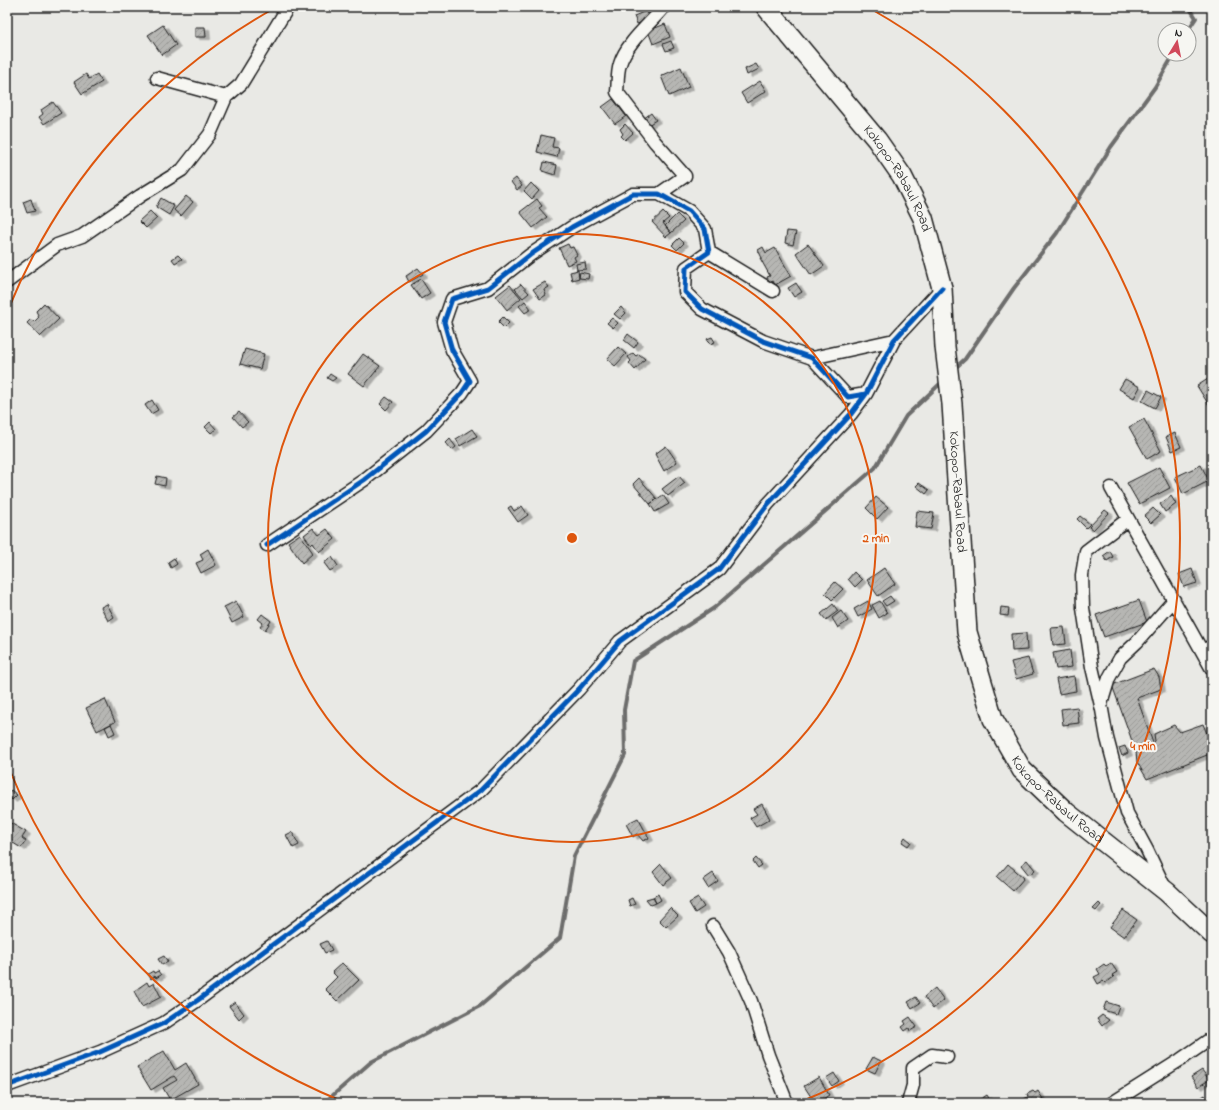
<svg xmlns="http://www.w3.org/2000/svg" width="1219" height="1110" viewBox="0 0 1219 1110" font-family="'Indie Flower',sans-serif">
<defs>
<pattern id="building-hatch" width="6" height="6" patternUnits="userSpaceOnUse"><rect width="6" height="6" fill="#b6b6b3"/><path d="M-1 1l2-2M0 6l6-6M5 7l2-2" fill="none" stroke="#9c9c99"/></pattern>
<filter id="shadow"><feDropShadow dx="4.5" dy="2.5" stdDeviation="0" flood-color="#0004"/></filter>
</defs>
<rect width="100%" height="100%" fill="#e9e9e5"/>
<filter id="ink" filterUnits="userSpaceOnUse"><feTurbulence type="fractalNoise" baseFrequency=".025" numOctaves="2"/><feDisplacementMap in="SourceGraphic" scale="8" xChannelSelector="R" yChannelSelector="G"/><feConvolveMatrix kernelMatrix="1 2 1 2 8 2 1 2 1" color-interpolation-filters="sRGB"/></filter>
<g filter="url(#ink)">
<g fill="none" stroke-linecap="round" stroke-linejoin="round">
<path stroke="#6d6d6c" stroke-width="4" d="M1188 30 1196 18 1189 7
M953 370 965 359 1014 288 1057 233 1111 147 1155 87 1174 54
M324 1103 371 1062 480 1006 560 938 574 856 625 755 624 710 633 661 714 608 875 468 906 416 943 381"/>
</g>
<path fill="url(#building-hatch)" stroke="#1c1c1c" filter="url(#shadow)" d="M646 11 649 20 637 24 634 16Z
M665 24 670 37 653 44 648 31Z
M163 25 176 45 162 55 148 35Z
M195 27H205L206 37H195Z
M671 41 674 48 666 51 663 44Z
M756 64 759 69 747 75 745 69Z
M681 67 689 87 669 96 661 76Z
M86 74 89 79 97 74 102 82 82 94 74 82Z
M760 81 766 91 747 103 741 93Z
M613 99 626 116 615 124 602 107Z
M53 102 61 113 44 124 39 117 43 114 41 110Z
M651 113 656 120 648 125 643 119Z
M625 124 633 133 625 140 621 136 623 134 620 129Z
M541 135 554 138 552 147 559 148 557 157 537 152Z
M544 162 557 165 555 175 542 171Z
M516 178 522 186 517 190 511 182Z
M531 183 539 191 532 199 524 191Z
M186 196 193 202 181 216 174 210Z
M161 198 174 206 169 215 156 207Z
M31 199 35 211 27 213 23 202Z
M537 199 542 206 539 208 547 217 533 228 520 212Z
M150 211 157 218 146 228 139 221Z
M663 212 669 218 663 223 671 233 666 237 652 222Z
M677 214 684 221 671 233 665 226Z
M787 231 796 232 793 245 785 243Z
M679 238 684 243 677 250 672 245Z
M568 244 570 248 573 247 577 255 574 257 576 261 567 265 559 248Z
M808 244 824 266 811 275 796 253Z
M763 247 766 253 775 248 791 276 775 285 773 281 770 283 767 277 770 276 760 258H762L758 250Z
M178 255 182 259 175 263 172 259Z
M585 262 586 269 577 270 576 264Z
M418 268 423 274 409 282 406 276Z
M578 270 579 278 572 280 570 272Z
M580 272 589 274 588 279 579 278Z
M421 279 430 293 421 299 411 285Z
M545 282 549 287 544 290 546 295 540 299 533 289Z
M796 283 802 292 794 297 788 288Z
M521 284 529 293 523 298 515 289Z
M510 285 521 298 507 310 496 296Z
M525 301 531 309 525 313 519 306Z
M44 303 59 319 40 337 27 323 31 319 34 322 39 317 36 311Z
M621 307 626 313 620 319 614 314Z
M503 317 509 323 504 328 498 322Z
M612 318 618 323 613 328 607 323Z
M628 334 638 342 634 348 624 340Z
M712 337 715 342 710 344 707 339Z
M618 347 626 354 615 366 607 359Z
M245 349 264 354 260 369 240 364Z
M633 353 636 356 639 354 645 359 635 370 629 363 631 361 628 357Z
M363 354 380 366 364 386 348 374Z
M330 374 336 378 332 381 327 378Z
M1211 377 1212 379V410L1197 386Z
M1125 379 1140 387 1134 398 1119 389Z
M1148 390 1161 397 1155 408 1142 401Z
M386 397 393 402 386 410 380 404Z
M152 400 158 410 151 414 145 405Z
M239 412 248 422 242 427 233 417Z
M1144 419 1161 451 1147 459 1129 427Z
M210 422 216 429 211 433 205 427Z
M472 429 477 436 460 446 456 439Z
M1175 433 1181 447 1172 451 1166 437Z
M450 439 456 447 452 450 446 443Z
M666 446 677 462 664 471 655 454Z
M1201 465 1209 481 1183 494 1175 477Z
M1159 467 1170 488 1139 504 1127 483Z
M157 476 166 478 165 486 155 484Z
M679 476 685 483 668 496 662 489Z
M639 478 657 499 650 504 633 484Z
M919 483 929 490 926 494 916 486Z
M663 495 669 504 655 512 650 504Z
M1171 496 1176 504 1165 512 1160 504Z
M876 497 888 507 877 519 866 508Z
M511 506 514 511 522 506 528 515 518 522 508 508Z
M1153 508 1160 515 1151 523 1144 516Z
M1105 510 1109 513 1093 530 1089 527Z
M917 511 934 513 931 529 915 527Z
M1080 516 1090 524 1086 528 1077 519Z
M313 528 319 535 327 529 335 539 319 552 313 543 311 545 304 535Z
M300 534 313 553 302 563 288 542Z
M208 549 216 565 201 573 196 563 203 560 200 554Z
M1110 551 1113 557 1107 561 1103 556Z
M332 557 338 566 330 571 324 563Z
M174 558 177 564 171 568 168 562Z
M884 568 895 584 878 596 867 580Z
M1192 569 1197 583 1184 587 1179 574Z
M854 572 862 580 855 587 848 579Z
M835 582 843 589 832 600 825 593Z
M890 596 894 601 886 606 882 601Z
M1139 600 1147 622 1104 637 1096 615Z
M236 601 244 617 232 623 224 607Z
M868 601 872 609 858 617 854 609Z
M880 601 887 613 879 618 872 605Z
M107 604 114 617 108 621 101 607Z
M833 604 838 611 826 620 821 614Z
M1001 607 1009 608 1008 616 1000 615Z
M841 611 848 621 838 628 832 618Z
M262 614 271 621 265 630 260 627 263 623 258 619Z
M1064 627 1066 644 1053 645 1051 628Z
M1026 633 1027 650 1012 651 1011 634Z
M1070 650 1072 667 1056 669 1053 653Z
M1028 658 1033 674 1016 679 1011 662Z
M1154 669 1159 677 1161 689 1137 698 1153 743 1155 741 1154 734 1174 725 1180 732 1203 724 1212 746V753L1147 779 1137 762 1136 752 1112 685Z
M1074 676 1076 691 1059 694 1056 679Z
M105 699 115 722 97 731 86 708Z
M1077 707 1079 723 1063 725 1061 709Z
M111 724 115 733 109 736 105 727Z
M1125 746 1128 753 1122 756 1119 748Z
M11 790 17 795 12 800 7 795Z
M762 804 770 819 756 827 750 818 757 814 753 809Z
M638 818 649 838 643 841 637 834 633 837 626 824Z
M7 821 26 832 22 838 26 841 21 848 7 839Z
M292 832 299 845 293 848 286 835Z
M905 837 911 842 908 846 902 842Z
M756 858 762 865 758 868 753 861Z
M1027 860 1035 870 1029 875 1021 865Z
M661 864 672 878 663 885 653 872Z
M1008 864 1024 878 1013 891 997 877Z
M713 873 718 881 708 888 703 880Z
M658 894 661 900 656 903 653 897Z
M653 897 656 903 651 905 646 899Z
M632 898 635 904 630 906 628 900Z
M698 898 704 907 695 913 689 903Z
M1099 903 1101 905 1096 911 1093 909Z
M670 908 678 916 666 927 659 920Z
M1123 910 1137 920 1124 937 1110 927Z
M327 941 332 950 325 953 320 944Z
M164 956 168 962 162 965 158 959Z
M342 963 359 980 337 1001 325 989 337 977 332 972Z
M1111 963 1117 972 1112 975 1114 977 1105 983 1103 981 1098 984 1094 977 1100 974 1097 969 1104 964 1106 966Z
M153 971 154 973 158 971 161 975 156 978 155 976 151 979 148 974Z
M147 982 149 986 154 983 161 997 142 1007 134 991Z
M935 988 944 1000 933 1009 924 997Z
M916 997 920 1003 912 1008 908 1002Z
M235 1002 244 1014 239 1019 229 1006Z
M1106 1002 1119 1006 1116 1014 1103 1010Z
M1102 1015 1109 1020 1102 1026 1097 1019Z
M910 1017 917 1027 910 1031 909 1028 905 1031 902 1027 906 1024 904 1021Z
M164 1051 175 1070 186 1063 198 1084 170 1100 163 1088 177 1080 174 1076 151 1090 137 1067Z
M873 1057 881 1061 875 1073 866 1069Z
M1209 1066H1212V1077H1209Z
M1202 1070 1209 1080 1198 1087 1191 1077Z
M834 1073 839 1081 832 1086 826 1078Z
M819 1077 829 1095 817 1103H815L804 1086Z
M1033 1091 1035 1093 1038 1091 1043 1099 1035 1103H1026L1024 1099 1028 1097 1027 1094Z
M987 1095 992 1103H981L979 1100Z
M1205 1095 1207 1099 1211 1096 1212 1103H1202L1199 1099Z"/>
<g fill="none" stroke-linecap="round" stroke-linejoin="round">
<g stroke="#1c1c1c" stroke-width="15">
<path id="street" d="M157 78 226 97 241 84 288 7
M659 194 685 176 655 142 617 92C618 84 617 73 620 64 626 43 650 24 664 7
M709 252 773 291
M7 282 57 245 82 236 140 196 182 170 210 134 226 97
M812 358 894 340
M1111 488 1212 669
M1128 519 1086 551 1082 575 1083 608 1092 667 1102 710 1107 738 1127 813 1147 850 1165 888
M267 545 364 480 426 431 462 393 470 381 452 350 444 322 452 299 488 288 530 255 572 227 633 194H659L689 211 705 229 709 252 686 268 685 292 702 309 763 341 812 358 848 397 866 394 894 340 942 288
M1203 653 1212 645
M1101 704 1109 678 1120 658 1137 642 1174 600
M713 926 729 952 751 1001 768 1055 787 1103
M7 1086 100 1052 164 1023 198 1000 481 790 579 689 620 641 719 569 768 504 851 414 866 394
M908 1103 913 1085V1068L932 1055 947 1057
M1112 1103 1180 1060 1212 1038"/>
</g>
<g stroke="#1c1c1c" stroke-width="22">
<g id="primary">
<path id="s1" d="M766 7 877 140 902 176 923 218 942 288 945 347 952 404 967 632 993 719 1022 770 1066 812 1167 892 1212 934"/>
</g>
</g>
<use href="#street" stroke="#f6f6f2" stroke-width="12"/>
<use href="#primary" stroke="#f6f6f2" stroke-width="19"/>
<g stroke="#f6f6f2" stroke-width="8">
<path id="cycleway" d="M267 545 364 480 426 431 462 393 470 381 452 350 444 322 452 299 488 288 530 255 572 227 633 194H659L689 211 705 229 709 252 686 268 685 292 702 309 763 341 812 358 848 397 866 394 894 340 942 288
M7 1086 100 1052 164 1023 198 1000 481 790 579 689 620 641 719 569 768 504 851 414 866 394"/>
</g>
<use href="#cycleway" stroke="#0057b8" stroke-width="5"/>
</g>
</g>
<g fill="none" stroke="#de560d" stroke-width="2">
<circle cx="572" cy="538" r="304"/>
<path d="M344 1102A608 608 0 0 1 8 766M8 310A608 608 0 0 1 273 9M871 9A608 608 0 0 1 800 1102"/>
</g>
<g text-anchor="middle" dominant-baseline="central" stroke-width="4" stroke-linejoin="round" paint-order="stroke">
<g font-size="14" fill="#1c1c1c" stroke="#f6f6f2">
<text stroke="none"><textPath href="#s1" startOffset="217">Kokopo-Rabaul Road</textPath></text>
<text stroke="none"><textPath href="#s1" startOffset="541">Kokopo-Rabaul Road</textPath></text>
<text stroke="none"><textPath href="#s1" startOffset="877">Kokopo-Rabaul Road</textPath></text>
</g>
</g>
<circle cx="572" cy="538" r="6" fill="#de560d" stroke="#f6f6f2" stroke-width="2"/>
<g font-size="12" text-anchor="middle" font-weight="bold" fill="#de560d" stroke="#f6f6f2" stroke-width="4" stroke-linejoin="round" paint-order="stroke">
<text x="876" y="542">2 min</text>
<text x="1143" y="750">4 min</text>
</g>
<rect width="1219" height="1110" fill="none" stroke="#f6f6f2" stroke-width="24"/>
<rect x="12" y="12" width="1195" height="1086" fill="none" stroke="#1c1c1c" stroke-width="1.5" filter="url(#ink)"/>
<g transform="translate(1177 42) rotate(10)"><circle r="19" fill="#f6f6f2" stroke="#9f9f9c"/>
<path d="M0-3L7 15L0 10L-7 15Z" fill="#d1495b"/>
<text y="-6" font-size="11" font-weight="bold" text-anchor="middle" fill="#1c1c1c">N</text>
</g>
</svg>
